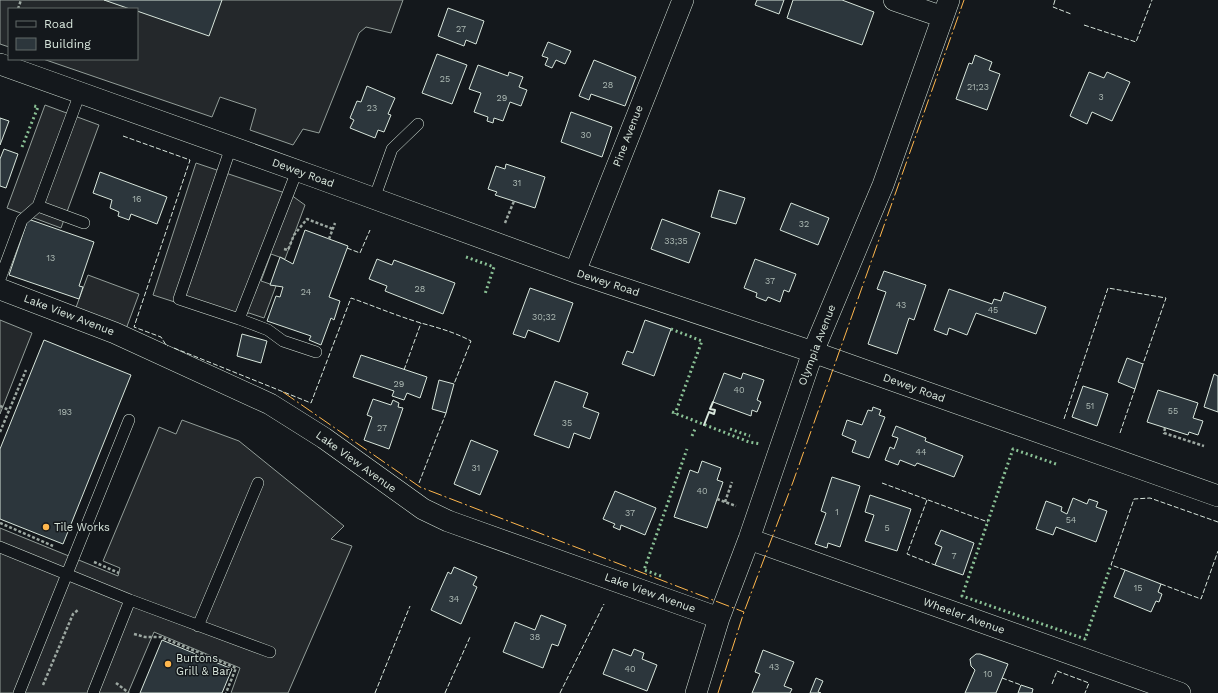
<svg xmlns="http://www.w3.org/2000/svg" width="1218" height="693" viewBox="0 0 1218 693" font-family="'Work Sans',sans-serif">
<rect width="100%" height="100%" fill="#14181c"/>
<path fill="#24282b" stroke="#939e99" d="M0 0H403L391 33 366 27 359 33 319 133 303 129 293 145 250 130 256 109 220 97 212 117 43 59H137V9H9V47L0 44Z
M45 105 99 125 61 228 7 208Z
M196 163 291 195 305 205 285 259 271 254 261 281 276 286 264 318 249 313 221 317 153 295Z
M88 275 139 294 126 329 75 310Z
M0 320 32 333 0 414Z
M182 420 239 441 344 526 331 539 352 546 288 693H231L240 668 154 632 128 693H0V528L118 576 120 568 103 561 159 427 176 434Z"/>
<path fill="#2c363c" stroke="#d8e6dc" d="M104 0H222L209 36 137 11V9H130Z
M757 0H784L779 14 755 5Z
M793 0H842L874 12 862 45 787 18Z
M448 8 484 21 476 44 466 40 464 46 438 36Z
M548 42 571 51 565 64 556 60 552 68 545 65 548 58 542 56Z
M437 54 467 65 452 104 422 93Z
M975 55 992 62 989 70 1000 74 987 110 956 99 969 63 972 64Z
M594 60 636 77 625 106 591 94 589 100 579 96Z
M478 65 508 76 509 72 523 77 519 87 527 90 521 106 510 102 503 121 494 118 493 123 487 121 488 117 474 112 481 93 469 89Z
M1089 72 1104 78 1107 72 1130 82 1112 121 1092 112 1087 124 1070 116Z
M367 86 395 98 388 114 391 115 384 132 378 130 375 138 350 128 354 120 350 118 357 101 361 102Z
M571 112 612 127 602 157 561 142Z
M0 118 9 121 0 145Z
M4 149 18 154 6 188 0 186V159Z
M506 164 545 177 535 208 495 195 497 192 488 189 496 166 505 169Z
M100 172 167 197 157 224 131 214 129 220 118 216 119 212 110 208 112 200 93 193Z
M719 190 745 198 736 224 711 217Z
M791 203 829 218 818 245 780 230Z
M28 219 94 242 79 286 83 287 79 299 9 275Z
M662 219 700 233 689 263 651 249Z
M305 230 348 246 329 297 340 301 334 320 331 318 321 345 309 340 311 336 267 321 276 296 280 297 283 287 270 285 280 257 293 264Z
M377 259 392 265 394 260 455 283 443 314 385 291 387 286 369 279Z
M755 259 796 274 789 292 784 290 780 302 768 297 766 301 756 297 757 293 744 288Z
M884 271 926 285 914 320 909 318 897 354 868 344 886 292 877 289Z
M530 288 573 303 559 342 528 330 525 338 513 334Z
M949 289 992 304 994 299 1001 301 1004 292 1046 307 1036 334 976 313 967 335 949 328 947 335 934 330Z
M645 320 671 329 654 376 622 364 627 351 633 353Z
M242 334 267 341 261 363 237 356Z
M44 340 131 375 63 544 0 519V449Z
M361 355 427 377 420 398 407 393 404 400 392 396 394 391 353 377Z
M1127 358 1143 364 1135 389 1118 382Z
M724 373 741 379 743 373 764 380 757 400 761 402 757 412 752 410 751 416 713 402Z
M1214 374 1218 376V412L1204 407Z
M439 380 454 384 446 413 432 409Z
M555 381 588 393 583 407 599 413 590 439 574 433 569 448 534 435Z
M1083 386 1108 394 1097 426 1072 417Z
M1158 390 1198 403 1193 418 1203 421 1198 435 1189 432 1188 435 1147 422Z
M373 399 391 405 393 400 399 403 398 407 403 408 389 449 364 440 372 417 367 415Z
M873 407 881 410 879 415 885 417 869 458 852 452 856 441 842 435 847 420 862 425 868 410 872 411Z
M896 426 926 438 925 441 963 456 954 477 917 463 915 466 900 460 898 465 885 460 890 447 894 449 898 438 892 436Z
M471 440 498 451 480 495 454 484Z
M702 461 721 468 717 480 723 482 707 528 674 517 690 470 698 473Z
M832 477 860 486 840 547 828 543 827 548 815 544 826 513 821 511Z
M615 491 656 508 645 535 621 525 620 530 613 527 615 524 603 519Z
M870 495 911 509 897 551 865 541 874 515 865 512Z
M1073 498 1087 504 1089 499 1098 502 1096 507 1107 511 1096 542 1056 527 1053 535 1036 529 1046 501 1062 507 1061 511 1067 514Z
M941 530 974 543 963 575 935 565 942 547 935 544Z
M454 567 477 577 473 585 477 587 461 624 431 610 448 572 451 574Z
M1125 570 1161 584 1158 592 1162 594 1159 602 1156 601 1151 612 1114 597Z
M541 615 566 625 558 646 552 644 543 668 503 652 515 622 535 630Z
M162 640 232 669 222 693H140Z
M613 649 631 656 634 649 644 653 642 659 657 665 647 691 603 674Z
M763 650 794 662 784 686 792 689 790 693H752L760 674 755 672Z
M976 654H980L1008 664 996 693H965L975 670 971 666 970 659Z
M816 678 823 681 818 692 821 693H810Z
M1021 685 1033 689 1032 693H1018Z"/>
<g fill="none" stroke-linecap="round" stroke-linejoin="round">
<g stroke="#d8e6dc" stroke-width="12">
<path id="lane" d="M231 147 179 299 239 319 297 171
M374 199 392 149 418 124
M38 206 84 223
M0 279 22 220 38 206 80 93
M239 319 268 330 283 341 316 352
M0 547 130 600 270 652
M198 626 258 483
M19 693 129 420
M93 693 130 600"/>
</g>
<g stroke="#d8e6dc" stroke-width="22">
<path id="street" d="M894 0 943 17
M0 64 318 178 575 272 813 352 1218 496
M575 272 683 0
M0 289 115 333 270 404 324 438 423 509 448 521 719 618
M749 539 1180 693
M696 693 719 618 749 539 813 352 883 185 949 0"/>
</g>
<path stroke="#9da8a2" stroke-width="2.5" stroke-dasharray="3 2" stroke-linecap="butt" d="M18 9 21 0
M505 223 514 201
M329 239 335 223
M284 249 288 250 294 235 307 219 333 229
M0 406 9 410
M1165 428 1164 433 1204 446
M0 432 26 370
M717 499 736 506
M725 502 732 482
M0 523 53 546
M94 562 119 573
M134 634 145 637H161L236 668 226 693
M116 683 129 693
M43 685 73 614 78 610"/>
<use href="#lane" stroke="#14181c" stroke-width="11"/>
<use href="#street" stroke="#14181c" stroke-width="21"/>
<path stroke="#8ac095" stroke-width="3" stroke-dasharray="2 3" stroke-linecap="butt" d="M22 147 38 107 34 106
M466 257 494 267 485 294
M671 329 702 341 675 414
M672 412 749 442 761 444
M730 429 750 436
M692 436 695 429
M1056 464 1013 449 962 596 1085 639 1111 565
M661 576 644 570 687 449"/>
<path stroke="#d8e6dc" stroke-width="1" stroke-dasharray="5 2" stroke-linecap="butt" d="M1055 0 1053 7 1071 14
M1084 25 1136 42 1152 0
M123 136 190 160 134 327 161 337 166 345 168 346
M347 248 360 253 370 230
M174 348 311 403 351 298C374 306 397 316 421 323 439 328 454 332 471 341L454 384
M404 370 421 323
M1064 419 1108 288 1166 298 1143 364
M1120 433 1135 389
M419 483 446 413
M882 483 988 522
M927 500 907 554 935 565
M1125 570 1111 565 1134 499 1150 498 1218 522
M1161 584 1201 599 1218 551
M1002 678 1021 685
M1052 684 1057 671 1089 683 1085 693
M375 693 410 606
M445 693 470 637
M560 693 604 604"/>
<path stroke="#d8e6dc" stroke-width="2" d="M704 425 709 412 714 414 715 410 710 409 713 402"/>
<path stroke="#ffb74d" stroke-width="1" stroke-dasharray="14 3 2 3" stroke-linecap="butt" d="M283 392 420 487 744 612
M718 693 744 612 793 482 964 0"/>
</g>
<g fill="#ffb74d" stroke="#14181c" stroke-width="1.5">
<circle cx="46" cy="527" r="4"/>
<circle cx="168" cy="664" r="4"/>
</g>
<g text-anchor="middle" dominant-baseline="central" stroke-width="3" stroke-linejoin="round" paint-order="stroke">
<g font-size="9" fill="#adbab4">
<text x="461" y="29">27</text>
<text x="445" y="79">25</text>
<text x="608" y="85">28</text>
<text x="978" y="87">21;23</text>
<text x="1101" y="97">3</text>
<text x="502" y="98">29</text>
<text x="372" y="108">23</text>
<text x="586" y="135">30</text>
<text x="517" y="183">31</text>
<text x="137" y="199">16</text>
<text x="804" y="224">32</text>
<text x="676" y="241">33;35</text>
<text x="51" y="258">13</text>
<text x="770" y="281">37</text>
<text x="420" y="289">28</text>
<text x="306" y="292">24</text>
<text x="901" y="305">43</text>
<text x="993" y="310">45</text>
<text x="544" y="317">30;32</text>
<text x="399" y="384">29</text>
<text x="739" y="390">40</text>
<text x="1090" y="406">51</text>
<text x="1173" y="411">55</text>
<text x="65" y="412">193</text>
<text x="567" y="423">35</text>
<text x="382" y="428">27</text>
<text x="921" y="452">44</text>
<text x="476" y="468">31</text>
<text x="702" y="491">40</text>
<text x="837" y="512">1</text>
<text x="630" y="513">37</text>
<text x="1071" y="520">54</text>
<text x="887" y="528">5</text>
<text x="954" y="556">7</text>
<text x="1138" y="588">15</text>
<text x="454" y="599">34</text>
<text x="535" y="637">38</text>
<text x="774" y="667">43</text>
<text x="630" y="669">40</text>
<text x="988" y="674">10</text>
</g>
<g font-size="11" fill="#d8e6dc" stroke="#14181c">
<text transform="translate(628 136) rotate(-69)">Pine Avenue</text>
<text transform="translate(303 173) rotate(20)">Dewey Road</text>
<text transform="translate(608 283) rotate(18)">Dewey Road</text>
<text transform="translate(69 315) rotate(21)">Lake View Avenue</text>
<text transform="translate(817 345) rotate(-69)">Olympia Avenue</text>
<text transform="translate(914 388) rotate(20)">Dewey Road</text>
<text transform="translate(356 462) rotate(36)">Lake View Avenue</text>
<text transform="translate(650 593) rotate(20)">Lake View Avenue</text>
<text transform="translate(964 616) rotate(20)">Wheeler Avenue</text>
</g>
<g font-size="11" fill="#d8e6dc" stroke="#14181c" text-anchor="start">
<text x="54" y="527">Tile Works</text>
<text x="176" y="658">Burtons<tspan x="176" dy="13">Grill &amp; Bar</tspan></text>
</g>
</g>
<rect x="8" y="8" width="130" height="52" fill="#14181c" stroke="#626a69"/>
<rect x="16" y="21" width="20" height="6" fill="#14181c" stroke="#626a69"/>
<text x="44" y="28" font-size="12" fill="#d8e6dc">Road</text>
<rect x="16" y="38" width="20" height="12" fill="#2c363c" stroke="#626a69"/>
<text x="44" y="48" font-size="12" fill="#d8e6dc">Building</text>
</svg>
